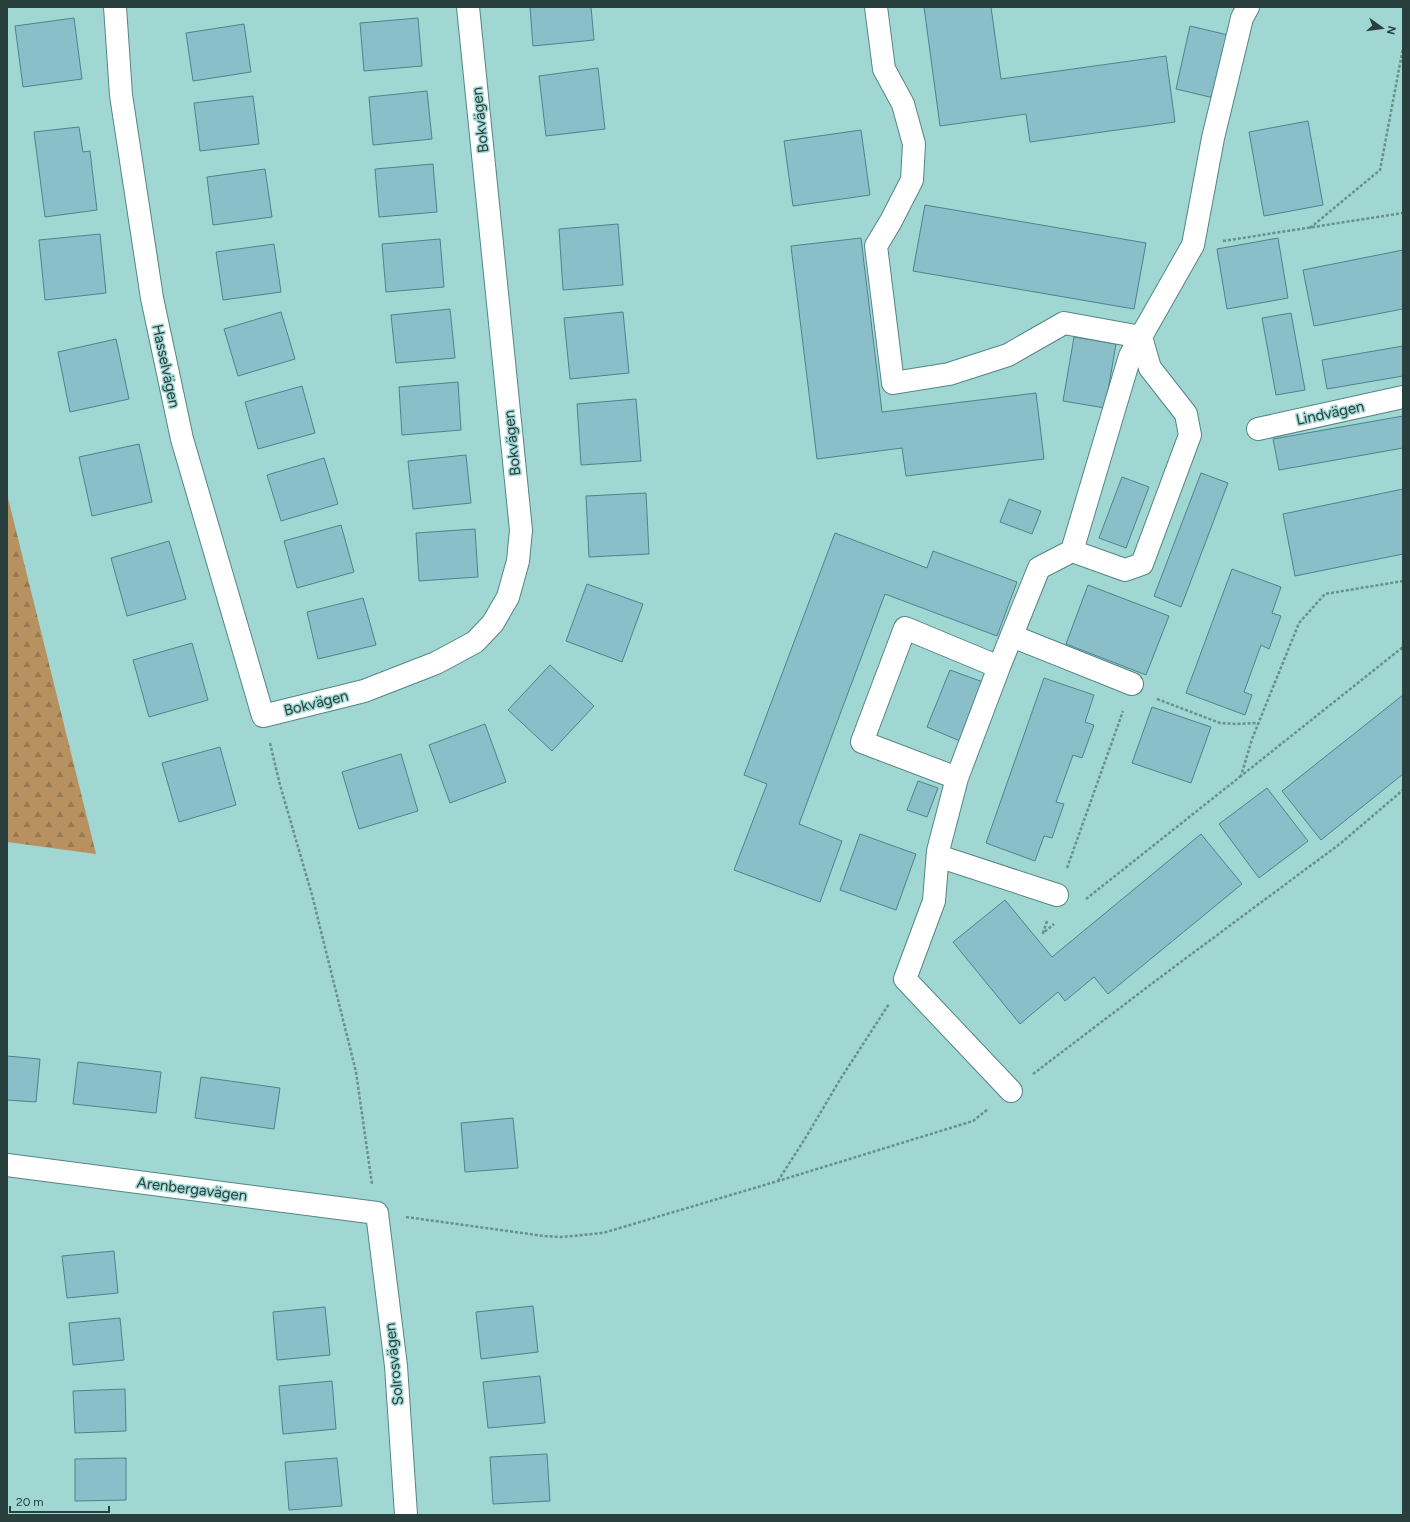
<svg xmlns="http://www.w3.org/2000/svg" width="1410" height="1522" viewBox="0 0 1410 1522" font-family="Figtree,sans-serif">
<defs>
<pattern id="forest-firs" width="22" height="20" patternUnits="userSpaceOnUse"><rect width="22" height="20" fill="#b89161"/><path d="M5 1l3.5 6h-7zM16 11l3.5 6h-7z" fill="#967851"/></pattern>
</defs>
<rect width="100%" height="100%" fill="#a0d7d3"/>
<path fill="url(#forest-firs)" d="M7 494 96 854 7 842Z"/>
<path fill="#8abec8" stroke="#4f828c" d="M530 7H591L594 40 533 46Z
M924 7H991L1001 79 1166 56 1175 122 1030 142 1026 114 940 126Z
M74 18 82 79 23 87 15 26Z
M418 18 422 66 364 71 360 23Z
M244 24 251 72 193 81 186 33Z
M1190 26 1228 35 1214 98 1176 89Z
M598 68 605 129 546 136 539 76Z
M427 91 432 139 373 145 369 97Z
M253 96 259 144 200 151 194 103Z
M1308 121 1323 205 1264 216 1249 132Z
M79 127 83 152 90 151 97 210 45 217 34 132Z
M861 130 870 195 793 206 784 141Z
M433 164 437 212 379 217 375 169Z
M265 169 272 217 213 225 207 177Z
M925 205 1146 243 1134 309 913 271Z
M618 224 623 285 563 290 559 229Z
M100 234 106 293 45 300 39 240Z
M861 238 882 412 1036 393 1044 459 906 476 902 448 817 459 791 246Z
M1278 238 1288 298 1227 309 1217 249Z
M440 239 444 287 386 292 382 244Z
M274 244 281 292 223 300 216 252Z
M1403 250V309L1314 326 1303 270Z
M450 309 455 358 396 363 391 315Z
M281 312 295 359 238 376 224 329Z
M623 312 629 373 570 379 564 318Z
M1291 313 1305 390 1276 395 1262 318Z
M1074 337 1116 344 1105 408 1063 401Z
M116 339 129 399 70 412 58 352Z
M1403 346V376L1327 389 1322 360Z
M458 382 461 430 402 435 399 387Z
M302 386 315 433 258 449 245 402Z
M636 399 641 461 581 465 577 404Z
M1403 416V448L1279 470 1273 439Z
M139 444 152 502 92 516 79 457Z
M466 455 471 503 413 509 408 461Z
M324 458 338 504 281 521 267 475Z
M1201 473 1228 483 1181 607 1154 596Z
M1122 477 1149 487 1126 548 1099 538Z
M1403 489V554L1295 576 1283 514Z
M646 493 649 554 589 557 586 496Z
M1009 499 1041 511 1032 534 1000 522Z
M341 525 354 572 297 588 284 541Z
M475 529 478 577 419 581 416 533Z
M835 533 927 568 933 551 1017 582 997 636 885 594 799 824 842 841 820 902 734 870 767 784 744 775Z
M169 541 186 599 127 616 111 558Z
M1232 569 1281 587 1272 613 1281 616 1269 649 1261 645 1244 692 1252 695 1245 715 1186 693Z
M587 584 643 604 622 662 566 641Z
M1088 585 1169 616 1146 675 1066 644Z
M363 598 376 645 318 659 307 612Z
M192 643 208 700 149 717 133 660Z
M550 665 594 706 552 751 508 710Z
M950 670 983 682 960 741 927 727Z
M1044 678 1094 695 1085 722 1094 725 1082 758 1073 755 1056 802 1064 804 1052 838 1044 836 1035 861 986 843Z
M1403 695V774L1321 840 1282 791Z
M1152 707 1211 727 1191 783 1132 763Z
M485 724 506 782 450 803 429 745Z
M220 747 236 805 179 822 162 763Z
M401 754 418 811 359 829 342 772Z
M918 781 938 788 927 817 907 810Z
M1267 788 1308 841 1259 878 1219 824Z
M860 834 916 854 896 910 840 890Z
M1201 834 1242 884 1108 994 1094 977 1065 1001 1058 992 1020 1024 953 942 1005 900 1052 957Z
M7 1056 40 1059 36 1102 7 1100Z
M78 1062 161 1072 156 1113 73 1104Z
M201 1077 280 1088 274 1129 195 1118Z
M513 1118 518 1168 465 1172 461 1123Z
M114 1251 118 1293 67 1298 62 1256Z
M533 1306 538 1352 481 1359 476 1312Z
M325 1307 330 1355 277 1360 273 1312Z
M120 1318 124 1360 73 1365 69 1323Z
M540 1376 545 1423 488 1428 483 1382Z
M332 1381 336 1429 283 1434 279 1386Z
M125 1389 126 1431 75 1433 73 1391Z
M547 1454 550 1501 493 1504 490 1457Z
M126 1458V1500L75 1501V1459Z
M337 1458 342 1506 289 1510 285 1462Z"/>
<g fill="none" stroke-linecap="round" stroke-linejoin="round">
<g stroke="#528684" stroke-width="24">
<path id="street" d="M115 7 121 95 152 298 182 439 263 716 364 691 436 663 475 642 493 623 508 597 518 561 521 530 468 7
M876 7 884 69 903 104 914 144 912 180 891 221 876 246 893 383 949 374 1008 355 1064 323 1141 337 1150 368 1186 414 1190 435 1142 564 1125 570 1072 551
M1258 429 1403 397
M1012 636 1132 684
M957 778 862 742 905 628 999 667
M938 856 1057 895
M1011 1091 905 979 934 901 938 851 957 778 999 667 1039 568 1072 551 1130 356 1193 245 1213 138 1242 18 1248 7
M7 1165 377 1213 396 1366 406 1515"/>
</g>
<path stroke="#68908d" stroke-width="2.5" stroke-dasharray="3 2" stroke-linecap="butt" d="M1310 228 1380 170 1403 48
M1223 241 1403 213
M1403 581 1325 594 1299 623 1252 739 1241 776 1403 647
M1157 699 1220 723 1237 724 1258 723
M270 743 280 785 312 895 356 1072 372 1184
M1067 868 1123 711
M1086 899 1241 776
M1047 921 1043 933 1054 924
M1033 1074 1162 976 1341 843 1403 790
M778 1181 806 1137 841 1078 889 1004
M406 1217 544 1236 561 1237 603 1233 778 1181 973 1121 988 1109"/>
<use href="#street" stroke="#fff" stroke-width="22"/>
</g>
<g text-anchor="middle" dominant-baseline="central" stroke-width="3" stroke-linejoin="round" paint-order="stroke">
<g font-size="15" fill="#283f3d" stroke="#a0d7d3">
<text transform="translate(480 120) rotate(-96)">Bokvägen</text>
<text transform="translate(166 366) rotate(78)">Hasselvägen</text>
<text transform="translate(1330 413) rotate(-12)">Lindvägen</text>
<text transform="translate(512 443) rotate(-96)">Bokvägen</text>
<text transform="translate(316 703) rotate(-14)">Bokvägen</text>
<text transform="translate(192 1189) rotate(7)">Arenbergavägen</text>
<text transform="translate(394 1364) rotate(-96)">Solrosvägen</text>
</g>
</g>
<rect width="1410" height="1522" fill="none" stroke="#283f3d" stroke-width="16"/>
<g transform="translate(1382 28) rotate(104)" stroke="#a0d7d3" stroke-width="3" paint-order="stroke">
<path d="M0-3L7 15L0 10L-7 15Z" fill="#283f3d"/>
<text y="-6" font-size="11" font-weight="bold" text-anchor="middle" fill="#283f3d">N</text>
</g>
<path d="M10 1506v6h99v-6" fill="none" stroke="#283f3d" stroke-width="2"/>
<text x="16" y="1506" font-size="12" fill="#283f3d" stroke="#a0d7d3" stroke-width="3" paint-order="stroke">20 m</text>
</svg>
